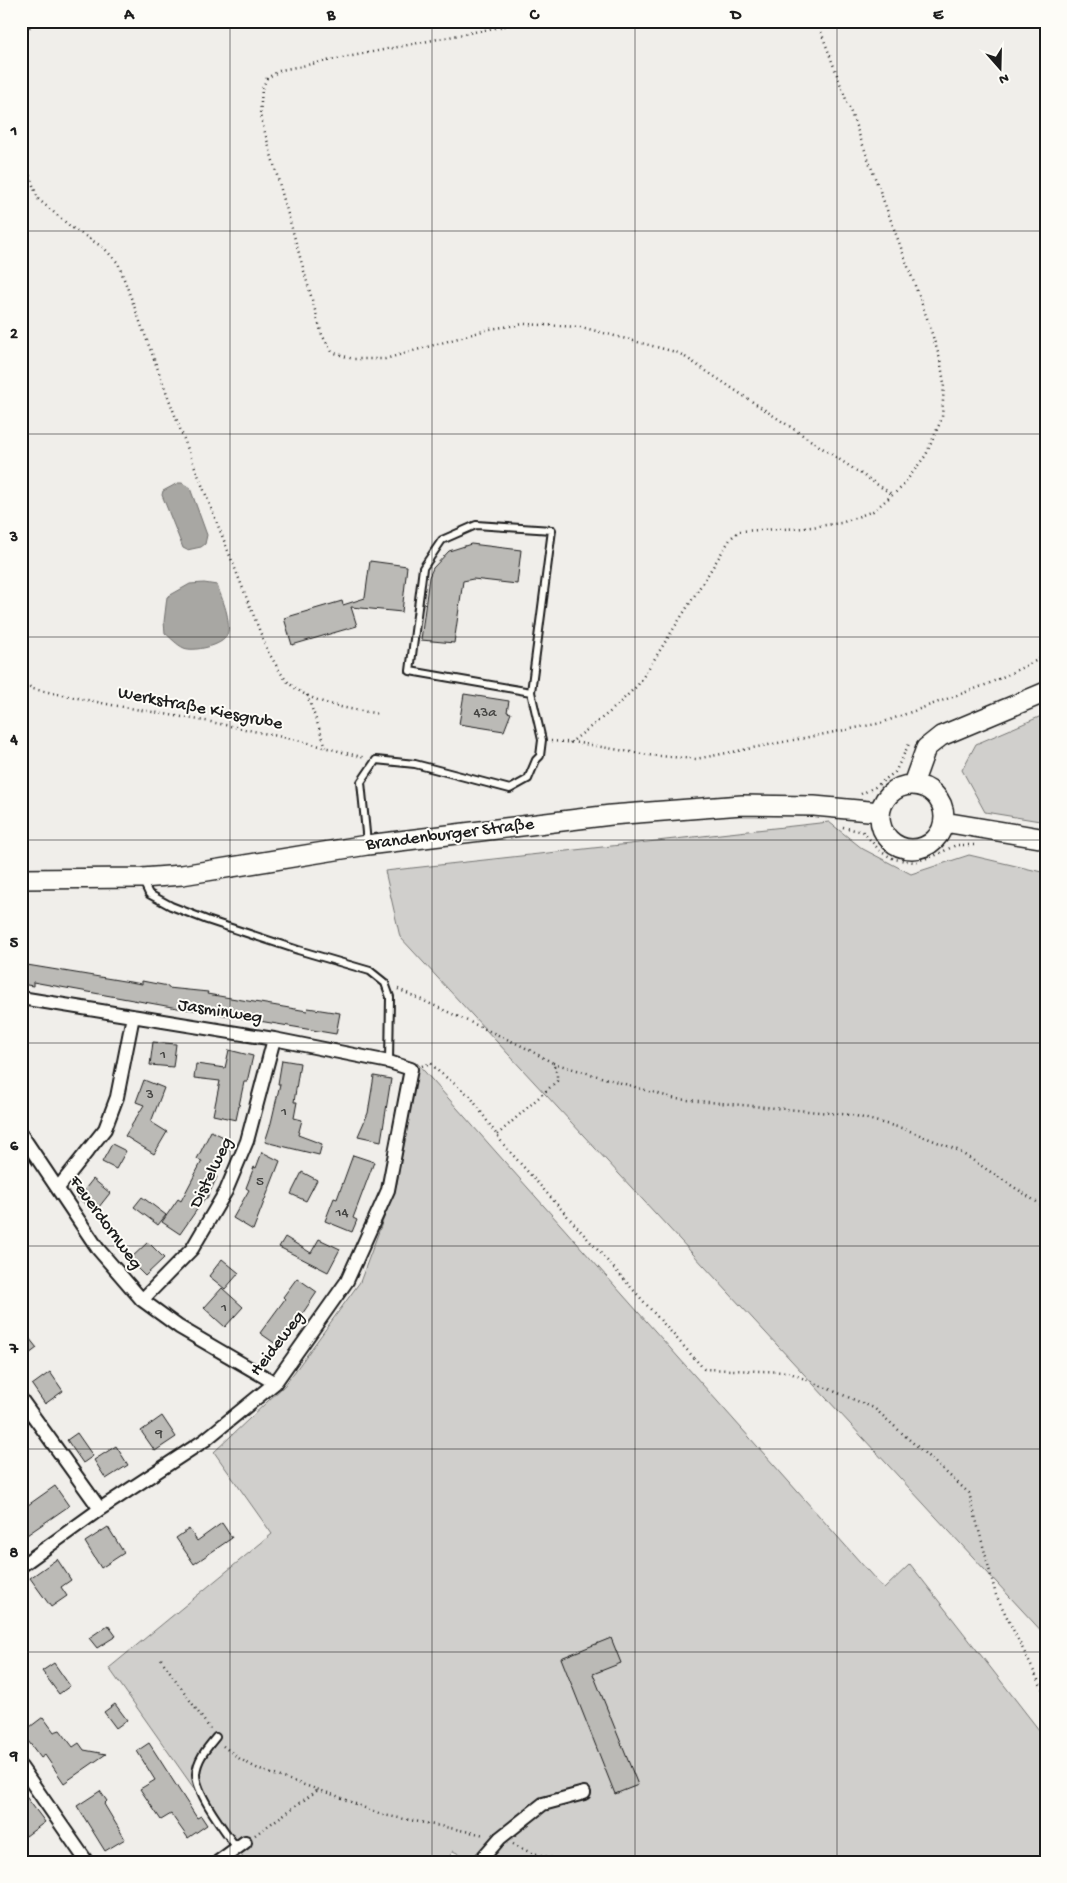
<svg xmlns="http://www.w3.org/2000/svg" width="1067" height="1883" viewBox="0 0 1067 1883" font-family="'Gochi Hand',sans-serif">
<rect width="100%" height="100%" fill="#f0eeea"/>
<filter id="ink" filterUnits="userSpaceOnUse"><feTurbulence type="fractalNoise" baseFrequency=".02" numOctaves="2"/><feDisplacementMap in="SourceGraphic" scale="10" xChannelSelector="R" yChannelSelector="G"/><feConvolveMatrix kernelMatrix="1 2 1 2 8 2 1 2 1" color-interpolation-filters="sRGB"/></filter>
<g filter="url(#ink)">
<path fill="#d0cfcc" stroke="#767674" d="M1046 714V822L985 812 962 770 976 744Z
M829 822 863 849 911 874 969 855 1046 873V1636L400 937 385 871Z
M417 1063 884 1589 910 1564 1046 1739V1862H475L453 1851 446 1862H246L109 1668 272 1534 214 1452 285 1385 360 1282 397 1183Z"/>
<path fill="#a8a7a3" stroke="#706f6d" d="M178 483H182L190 488 207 535 205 544 201 547 187 550 183 548 162 495 163 491Z
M204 583 217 585C222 599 232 620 227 635 223 646 193 652 184 648 177 645 171 638 165 633L164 622 167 597 190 584Z"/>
<path fill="#bbbab6" stroke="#1c1c1c" d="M471 544 521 550 517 584 473 579 463 581 454 643 421 640 429 577 433 568 449 551Z
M370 561 407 566 402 612 351 607 357 626 292 645 284 618 342 601 343 605 365 598Z
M464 694 509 701 507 712 511 713 504 731 459 724Z
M21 964 142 984V981L168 986V988L208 992 207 994 307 1011 308 1008 340 1013 336 1034 218 1014V1012L183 1009 33 982V986L21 984Z
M153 1042 176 1044 173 1067 150 1065Z
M229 1050 253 1056 247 1082H244L236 1120 213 1115 220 1081 194 1078 196 1064 225 1068Z
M282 1060 300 1063 294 1102H297L294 1118 302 1120 298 1135 322 1144 319 1155 265 1142 271 1123 280 1084H278Z
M374 1076 391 1079 381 1141 358 1136 368 1113Z
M144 1080 164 1088 151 1122 167 1132 154 1154 125 1136 144 1105 136 1102Z
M211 1131 232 1141 215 1176 217 1177 207 1198H205L180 1234 162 1222 178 1199 181 1201 202 1161 197 1159Z
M112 1144 126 1151 116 1169 102 1162Z
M262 1152 280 1161 253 1230 233 1218 249 1190 246 1188 254 1167 256 1168Z
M353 1155 374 1162 353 1218 357 1220 352 1232 325 1221 334 1198 337 1199Z
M302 1172 317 1180 306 1201 291 1194Z
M93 1179 110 1193 95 1212 78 1198Z
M142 1197 166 1215 158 1225 134 1207Z
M285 1237 311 1253 319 1239 340 1249 328 1272 279 1247Z
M148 1242 164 1258 145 1276 129 1260Z
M222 1259 239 1273 225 1289 209 1276Z
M297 1278 317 1292 280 1347 260 1333 285 1299 283 1297Z
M222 1288 243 1307 225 1327 204 1308Z
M21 1328 37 1348 21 1360Z
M50 1372 63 1391 45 1404 32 1385Z
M162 1416 176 1437 155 1451 141 1431Z
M77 1433 93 1456 83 1463 67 1440Z
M116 1446 128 1465 106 1479 94 1460Z
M55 1486 69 1506 21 1539V1510Z
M222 1523 232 1538 194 1564 176 1538 189 1529 197 1541Z
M108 1527 124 1553 101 1568 85 1542Z
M57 1559 71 1580 61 1587 67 1596 51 1607 30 1578Z
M108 1625 116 1636 97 1648 89 1638Z
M611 1638 621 1663 593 1674 638 1785 615 1794 561 1658Z
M54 1663 70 1686 59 1694 42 1671Z
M115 1704 127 1720 116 1728 104 1712Z
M43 1717 54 1732 60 1730 73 1747 79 1743 84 1750 106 1754 64 1783 45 1755 41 1758 22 1733Z
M149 1743 197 1818 201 1816 207 1825 188 1838 171 1814 161 1820 140 1789 155 1780 137 1751Z
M21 1790 45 1822 26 1836 21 1829Z
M100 1791 107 1801 104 1804 125 1839 105 1851 77 1806Z"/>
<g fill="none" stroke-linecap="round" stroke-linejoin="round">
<g stroke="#1c1c1c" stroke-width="10">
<path id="lane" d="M367 843 361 782 376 760 415 764 510 789 528 779 536 760 540 756 542 740 531 692 552 530 476 525 442 540 423 568 410 671 531 692
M142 879 149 894 171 906 207 920 298 950 370 971 385 983 390 997 389 1062
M216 1737C207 1748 197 1759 196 1774 196 1794 225 1831 237 1848"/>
</g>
<g stroke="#1c1c1c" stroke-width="16">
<path id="street" d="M21 998 274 1039 389 1062 411 1069 388 1190 347 1281 275 1383 205 1440 100 1509 21 1566
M21 1134 98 1249 142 1300 179 1327 275 1383
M58 1188 105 1129 117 1097 133 1016
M142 1300 192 1249 226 1191 247 1141 274 1039
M21 1399 100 1509
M21 1767 87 1862
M218 1862 245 1842
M479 1862 500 1838 543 1804 584 1793"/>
</g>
<g stroke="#1c1c1c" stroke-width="22">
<path id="secondary" d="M913 784 926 748 941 736 1046 692
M880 817a32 32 0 1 1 64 0a32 32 0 1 1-64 0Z
M944 822 1046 839
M21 879 142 878 182 875 367 845 611 815 742 805 814 806 880 812"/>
</g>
<path stroke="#1c1c1c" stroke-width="2.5" stroke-dasharray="1 4" stroke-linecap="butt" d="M530 21 281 70 267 78 262 89 260 115 322 335 332 352 353 359H385L490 329 524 324 581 327 679 353 893 495
M21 46 32 21
M21 152 38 199 71 227 104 248 118 263 185 442 268 652C275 662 281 676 290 684 314 705 350 709 380 714
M21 681 33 689 112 705 211 722 301 741 365 758
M307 695 326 747
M551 741 579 743 648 755 696 759 881 723 988 684 1046 656
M570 743 611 711 638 685 731 538 739 531 804 528 841 523 873 511 901 488 926 455 942 418 944 383 940 359 927 318 817 21
M861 794 875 787 895 772 910 742
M843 827 863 832 881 852 894 859 914 862 934 856 956 845H975
M398 989 522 1046 553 1063 557 1074V1081L497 1135
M553 1063 676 1099 852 1115 905 1129 957 1150 1046 1208
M422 1066 431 1063 438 1071 470 1096 503 1144 704 1369 788 1372 874 1408 969 1493 996 1595 1046 1696
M161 1659 210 1729
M223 1746 240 1759 260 1770 337 1796 379 1814 485 1835
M255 1835 318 1790
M513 1844 529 1852 567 1862"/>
<use href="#lane" stroke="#fdfcf7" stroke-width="6"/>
<use href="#street" stroke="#fdfcf7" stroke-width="12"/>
<use href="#secondary" stroke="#fdfcf7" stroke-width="19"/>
</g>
</g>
<path fill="none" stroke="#1c1c1c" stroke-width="1" stroke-opacity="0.55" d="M230 21V1862M432 21V1862M635 21V1862M837 21V1862M21 231H1046M21 434H1046M21 637H1046M21 840H1046M21 1043H1046M21 1246H1046M21 1449H1046M21 1652H1046"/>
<g text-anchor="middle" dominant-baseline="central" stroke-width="4" stroke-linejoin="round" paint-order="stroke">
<g font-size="15" fill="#444442">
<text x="485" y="713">43a</text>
<text x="163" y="1055">1</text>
<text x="150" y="1095">3</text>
<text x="284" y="1112">1</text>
<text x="260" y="1182">5</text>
<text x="342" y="1213">14</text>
<text x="224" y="1308">1</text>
<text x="159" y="1434">9</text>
</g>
<g font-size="18" fill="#1c1c1c" stroke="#fdfcf7">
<text transform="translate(200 709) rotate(11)">Werkstraße Kiesgrube</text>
<text transform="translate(450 835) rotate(-7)">Brandenburger Straße</text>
<text transform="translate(220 1012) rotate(9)">Jasminweg</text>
<text transform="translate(212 1173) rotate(-64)">Distelweg</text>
<text transform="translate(105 1223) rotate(54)">Feuerdornweg</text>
<text transform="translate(278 1344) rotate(-52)">Heideweg</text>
</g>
</g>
<rect width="1067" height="1883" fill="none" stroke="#fdfcf7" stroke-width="55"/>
<g transform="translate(1000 68) rotate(160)" stroke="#fdfcf7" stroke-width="4" paint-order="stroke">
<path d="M0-4L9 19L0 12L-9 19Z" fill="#1c1c1c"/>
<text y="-8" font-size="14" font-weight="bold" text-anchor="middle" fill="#1c1c1c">N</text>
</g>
<rect x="28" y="28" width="1012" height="1828" fill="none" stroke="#1c1c1c" stroke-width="2"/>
<g font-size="16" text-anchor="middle" font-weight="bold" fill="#1c1c1c">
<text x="129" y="19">A</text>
<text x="331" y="19">B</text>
<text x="534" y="19">C</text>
<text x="736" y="19">D</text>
<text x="938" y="19">E</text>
<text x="14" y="135">1</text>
<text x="14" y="338">2</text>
<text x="14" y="541">3</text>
<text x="14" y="744">4</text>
<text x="14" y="947">5</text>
<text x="14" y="1150">6</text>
<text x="14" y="1353">7</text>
<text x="14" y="1557">8</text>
<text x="14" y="1760">9</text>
</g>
</svg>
